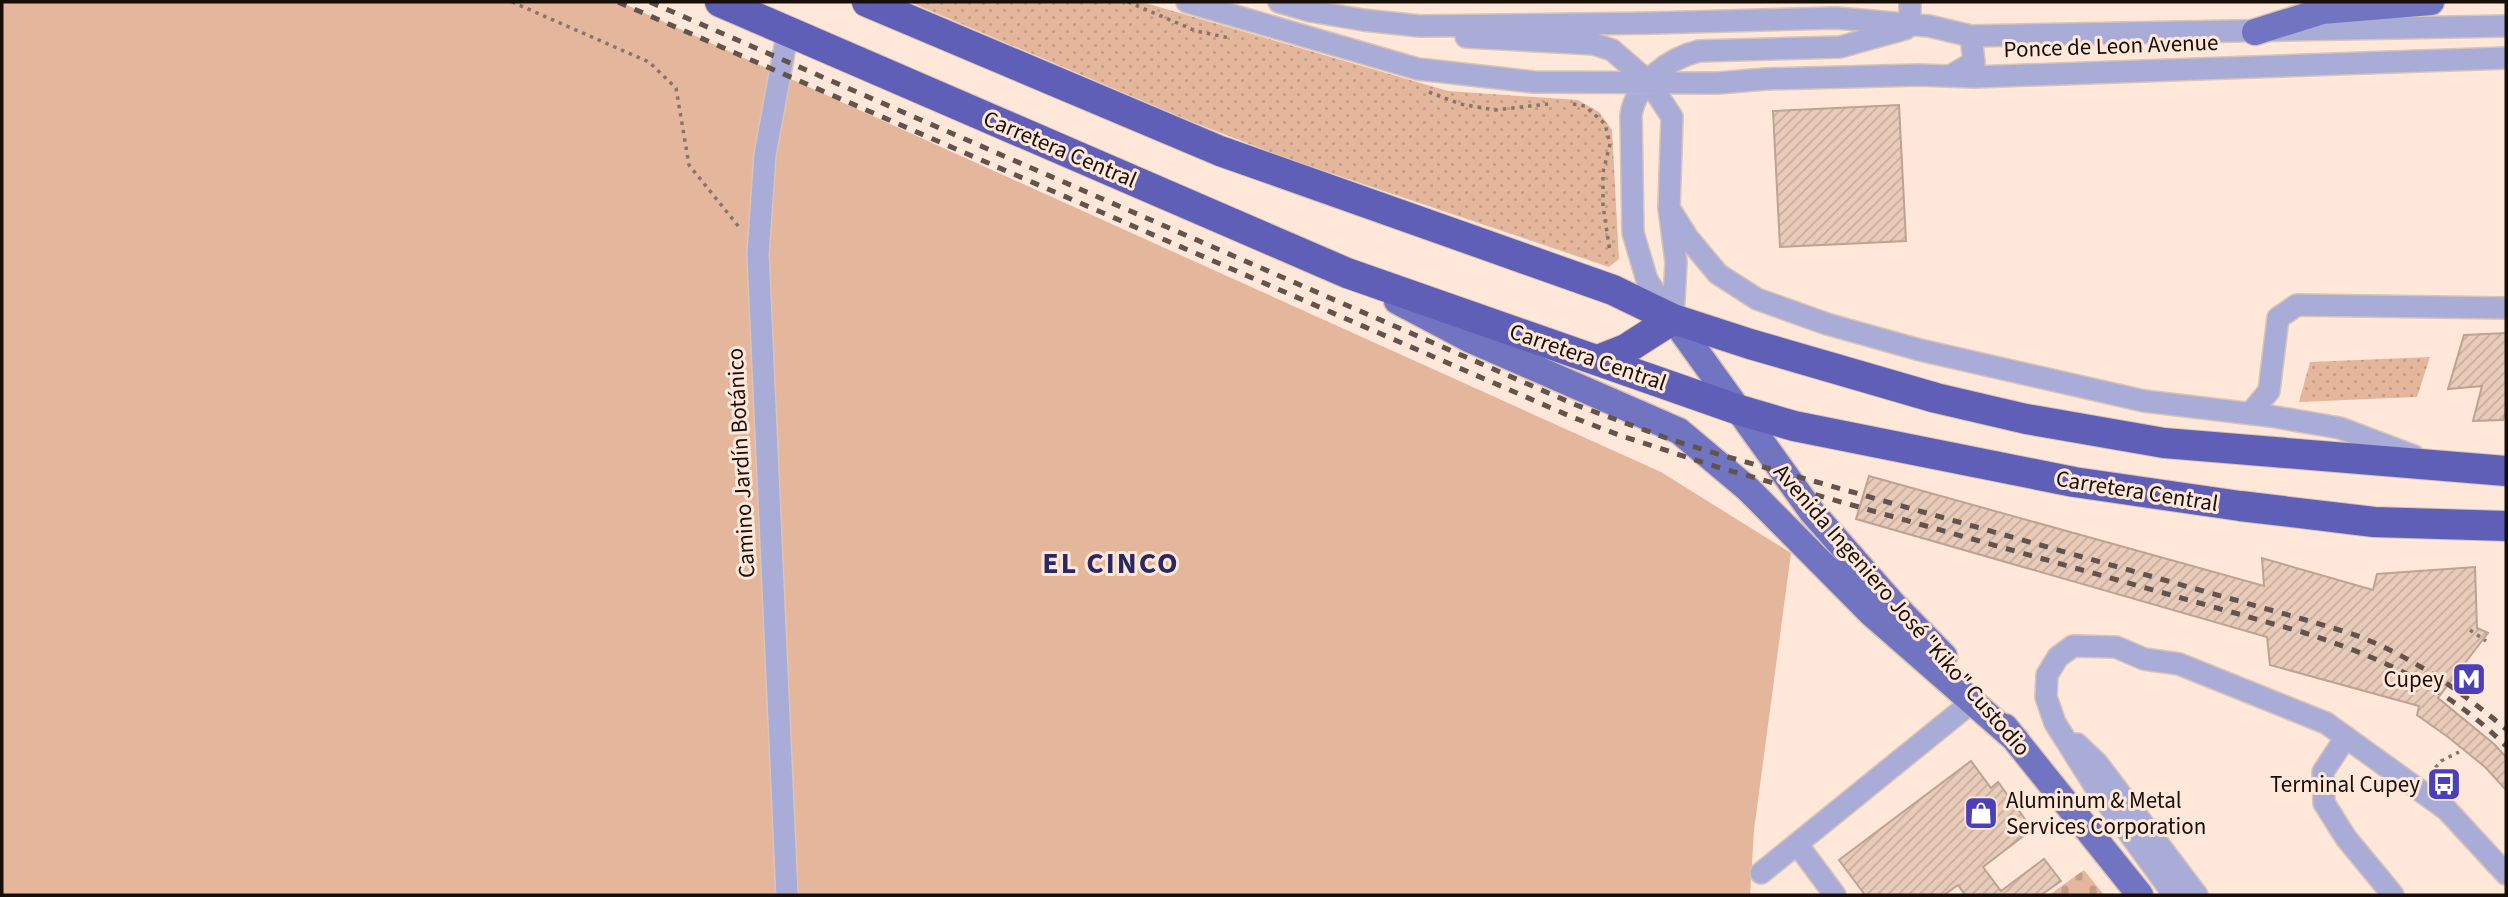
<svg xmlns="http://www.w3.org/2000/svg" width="2508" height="897" viewBox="0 0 2508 897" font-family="'Source Sans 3',sans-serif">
<defs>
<pattern id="grass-dots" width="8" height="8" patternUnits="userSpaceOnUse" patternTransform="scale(1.75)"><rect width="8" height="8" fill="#e4b79c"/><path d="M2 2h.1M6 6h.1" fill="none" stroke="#c39c85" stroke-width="1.8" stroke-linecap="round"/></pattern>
<pattern id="cemetery-stones" width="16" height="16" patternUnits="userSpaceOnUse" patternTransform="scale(1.75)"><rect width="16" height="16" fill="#e4b79c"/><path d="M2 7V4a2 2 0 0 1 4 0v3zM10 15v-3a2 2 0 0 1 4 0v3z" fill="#c39c85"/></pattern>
<pattern id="building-hatch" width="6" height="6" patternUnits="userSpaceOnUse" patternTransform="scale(1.75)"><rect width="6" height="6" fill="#e9cbba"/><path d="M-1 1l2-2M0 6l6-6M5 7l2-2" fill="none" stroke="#c7ad9e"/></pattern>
</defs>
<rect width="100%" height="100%" fill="#ffe7d9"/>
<path fill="url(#grass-dots)" d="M910 2H1142L1448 91 1578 100 1599 112 1612 130 1619 259 1609 267 1283 157 1190 121Z
M2430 357 2417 397 2299 402 2310 362Z"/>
<path fill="url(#cemetery-stones)" d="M2084 870 2104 895H2049Z"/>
<path fill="#e4b79c" d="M2 2H620L1661 472 1791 553 1754 830 1750 895H2Z"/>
<path fill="url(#building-hatch)" stroke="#bea292" stroke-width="2" d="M1899 105 1906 241 1780 247 1773 111Z
M2506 333V412L2503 420 2473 421 2482 386 2448 389 2464 335Z
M1869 476 2264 586 2262 558 2373 590 2377 574 2475 567 2477 628 2488 633 2438 698 2494 744 2506 757V790L2485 767 2448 737 2417 715 2419 706 2270 665 2267 637 1856 519Z
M1971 761 1991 788 1998 782 2030 826 2024 831 2026 834 1983 867 2001 891 2044 859 2061 881 2041 895H1965L1958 885 1944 895H1865L1839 860Z"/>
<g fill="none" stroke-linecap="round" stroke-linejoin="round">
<g stroke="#dac4b8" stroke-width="24">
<path id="minor" d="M1187 2 1418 69 1534 82 1718 83 1765 79 1919 75 1974 77 2506 58
M1279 2 1310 11 1363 20 1420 26 1652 23 1837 18 1929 26 1971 36 2506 26
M1910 2V26
M1466 37 1594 44 1612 50 1649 82 1672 117 1669 208 1676 262 1673 319
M1950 76 1974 62 1971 36
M1669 208 1688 238 1718 274 1757 299 1827 324 1920 350 2144 401 2270 416 2340 428 2414 456
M1672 319 1647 280 1633 233 1631 115C1636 83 1669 58 1699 51L1840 47 1905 29
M2250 414 2269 391 2278 318 2297 305 2506 308
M2346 737 2323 772 2324 803 2346 838 2393 895
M2077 744 2097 763 2197 895
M1797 844 1835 895
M1761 873 1972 702
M787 895 758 254 765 155 788 30
M2174 895 2096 788 2055 723 2046 697 2047 675 2058 657 2073 646 2116 647 2144 659 2179 664 2326 723 2447 810 2506 874"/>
</g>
<g stroke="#dac4b8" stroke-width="29">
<path id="major" d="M2255 32 2322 11 2431 2
M1397 301 1469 339 1679 431 1748 489 1872 614 2016 740
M1673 319 1812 512 1894 605 1944 656
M2005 727 2140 895"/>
</g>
<g stroke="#dac4b8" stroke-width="32">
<path id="highway" d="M720 2 1347 273 1736 409 1794 426 2074 482 2240 506 2374 522 2506 526
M867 2 1220 151 1613 290 1673 319 1750 344 1936 398 2026 419 2164 443 2506 471
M1598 360 1626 349 1673 319"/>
</g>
<path stroke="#85756b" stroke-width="3.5" stroke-dasharray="3.5 5" stroke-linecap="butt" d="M512 2 649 62 676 88 689 165 739 227
M1128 2 1196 31 1230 38
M1429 92 1460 104 1495 110 1548 104
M1573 104 1585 106 1605 124 1610 144 1603 172V206L1610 252
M2470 630 2486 641
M2430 774 2441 761 2459 752"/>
<use href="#minor" stroke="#a8acd7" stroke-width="21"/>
<use href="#major" stroke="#7174c0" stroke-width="26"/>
<use href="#highway" stroke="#5f5fb7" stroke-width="30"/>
<path stroke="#62544c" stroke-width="5" stroke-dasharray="9 9" stroke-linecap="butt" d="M618 2 1572 417 1619 435 1717 467 2302 632C2380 657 2447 687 2506 746
M650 2 1576 405 1672 440 1721 455 2306 620C2325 626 2345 631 2363 638 2417 660 2462 692 2506 729"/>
</g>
<defs>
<g id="metro-square" transform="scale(1.75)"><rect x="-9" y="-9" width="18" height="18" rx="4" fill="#4b40b7" stroke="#ffe7d9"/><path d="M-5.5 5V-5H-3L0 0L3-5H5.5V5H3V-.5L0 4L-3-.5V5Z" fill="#fff"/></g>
<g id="bus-square" transform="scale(1.75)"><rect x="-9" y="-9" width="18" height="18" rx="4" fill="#4b40b7" stroke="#ffe7d9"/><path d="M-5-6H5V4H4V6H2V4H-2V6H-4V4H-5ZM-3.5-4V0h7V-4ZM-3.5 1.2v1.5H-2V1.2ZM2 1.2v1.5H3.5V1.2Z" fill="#fff"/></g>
<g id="shop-square" transform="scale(1.75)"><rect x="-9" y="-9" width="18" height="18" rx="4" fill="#4b40b7" stroke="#ffe7d9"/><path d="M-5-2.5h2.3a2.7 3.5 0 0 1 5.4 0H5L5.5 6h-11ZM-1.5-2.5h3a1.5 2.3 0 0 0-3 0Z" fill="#fff"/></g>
</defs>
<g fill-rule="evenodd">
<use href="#metro-square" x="2469" y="679"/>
<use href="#bus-square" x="2444" y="784"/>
<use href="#shop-square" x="1981" y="813"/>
</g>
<g text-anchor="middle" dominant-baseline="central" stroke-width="6" stroke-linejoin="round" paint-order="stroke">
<g font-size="23" fill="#170e08" stroke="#ffe7d9">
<text transform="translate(2111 46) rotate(-2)">Ponce de Leon Avenue</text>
<text transform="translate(1060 149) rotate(23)">Carretera Central</text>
<text transform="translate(1588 357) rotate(19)">Carretera Central</text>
<text transform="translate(741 463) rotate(-93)">Camino Jardín Botánico</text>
<text transform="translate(2137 491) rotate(9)">Carretera Central</text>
<text transform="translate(1902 610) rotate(49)">Avenida Ingeniero José "Kiko" Custodio</text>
</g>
<g font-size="23" fill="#170e08" stroke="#ffe7d9" text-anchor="end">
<text x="2444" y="679">Cupey</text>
<text x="2420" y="784">Terminal Cupey</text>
<text x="2006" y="800" text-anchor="start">Aluminum &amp; Metal<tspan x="2006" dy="26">Services Corporation</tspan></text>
</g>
<g font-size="30" font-weight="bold" letter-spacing="2" fill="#2a2862" stroke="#ffe7d9">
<text x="1111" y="563">EL CINCO</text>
</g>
</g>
<rect width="2508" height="897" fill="none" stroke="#170e08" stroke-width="7"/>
</svg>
